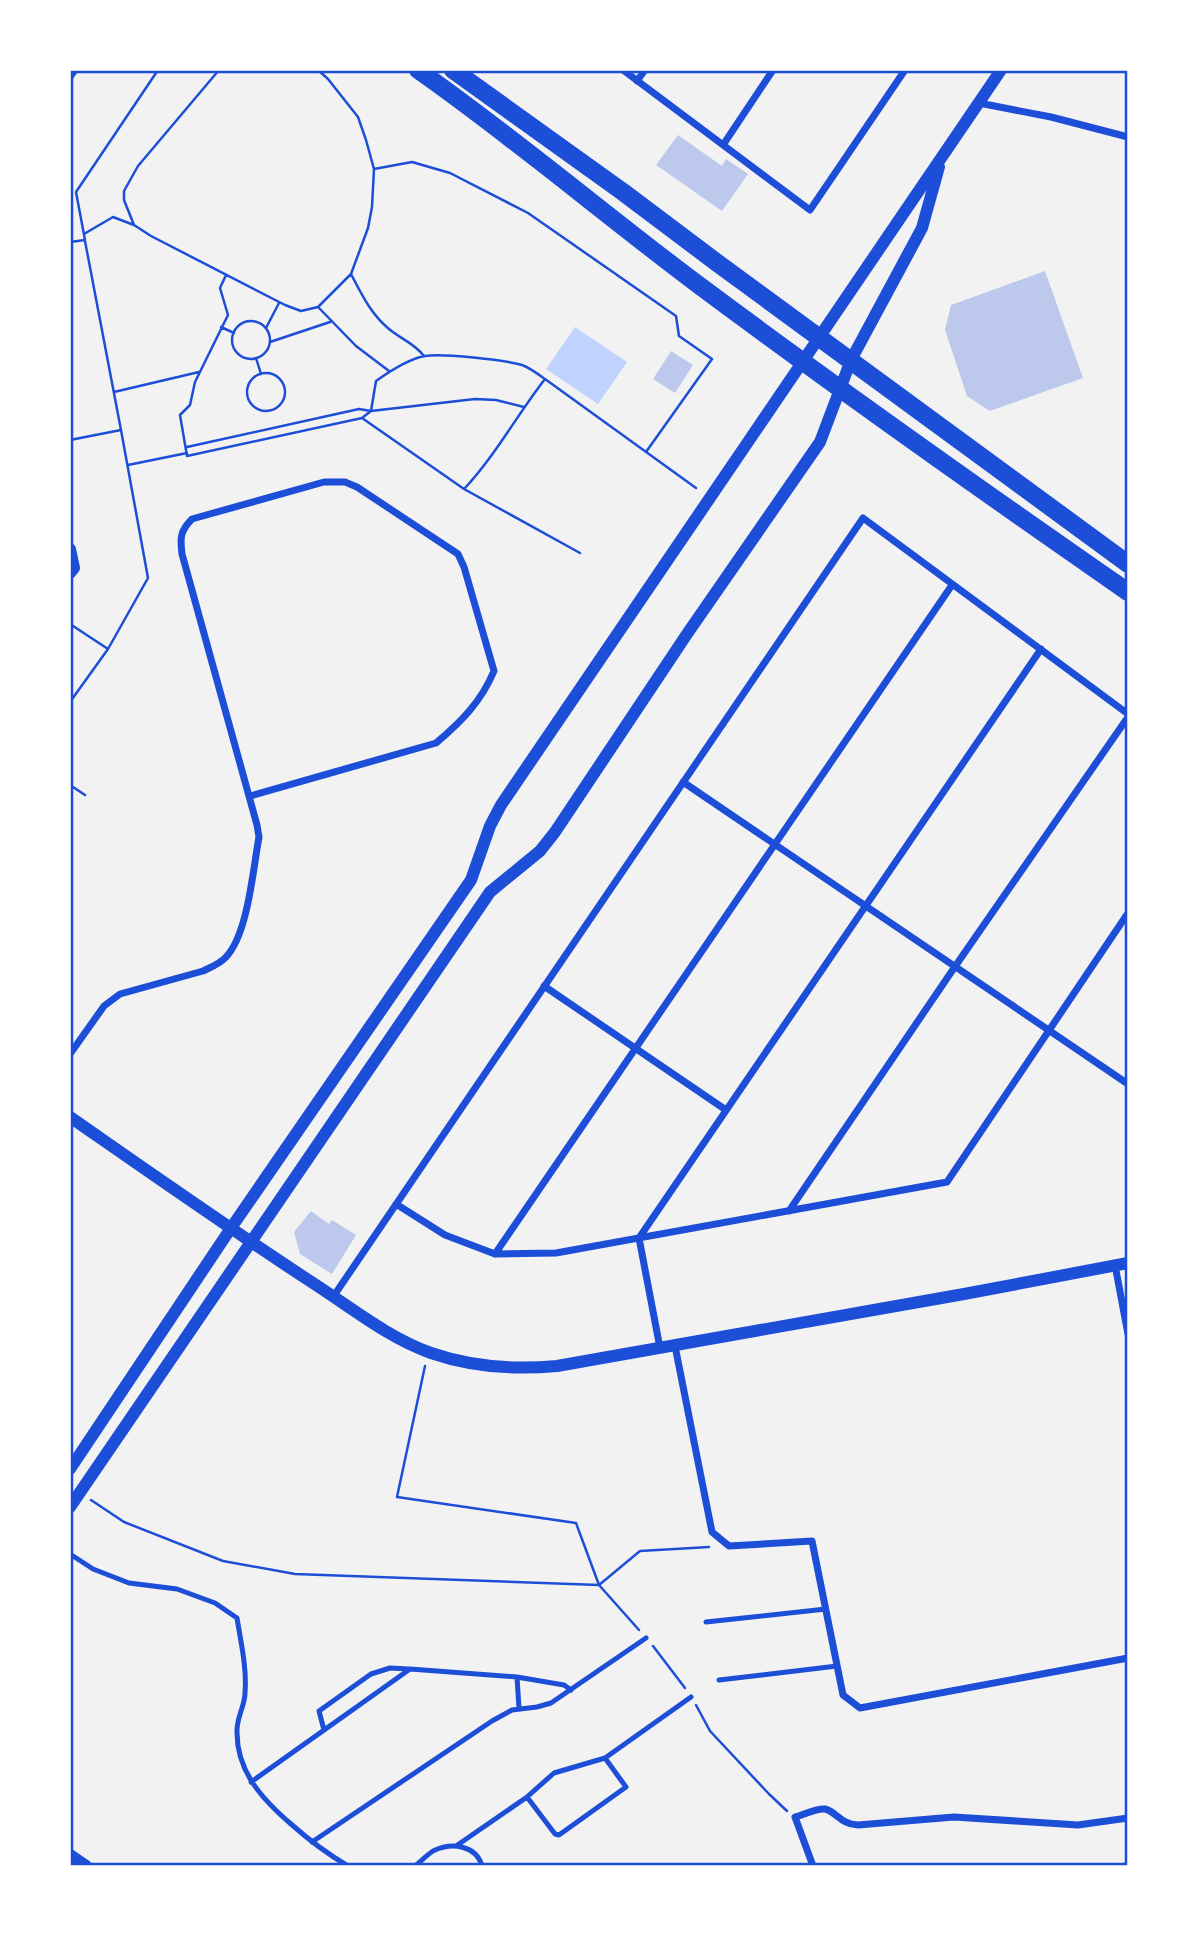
<svg xmlns="http://www.w3.org/2000/svg" width="1198" height="1936" viewBox="0 0 1198 1936" font-family="Spectral,serif">
<rect width="100%" height="100%" fill="#f2f2f2"/>
<path fill="#bfd3fe" d="M575 327 627 362 598 404 546 369Z"/>
<path fill="#bdc9ec" d="M678 135 722 166 726 159 748 174 722 211 656 165Z
M1045 271 1083 378 990 411 967 396 945 330 951 305Z
M671 351 693 365 675 393 653 379Z
M311 1211 329 1224 332 1220 356 1235 332 1274 300 1254 294 1232Z"/>
<g fill="none" stroke-linecap="round" stroke-linejoin="round">
<path stroke="#1d4ed8" stroke-width="2.5" d="M219 70 138 166 124 191V200L134 225 151 236 285 305 301 311 318 307 351 274 368 228 372 207 374 169 366 140 358 117 328 79 318 70
M374 169 412 162 450 173 528 213 676 316 679 336 712 359 646 452
M84 234 113 217 134 225
M85 241 121 430
M70 242 85 240 76 192 158 70
M351 274C362 295 371 314 389 329 401 339 415 344 424 356
M226 275 220 288 228 315 195 382 190 405 180 415 187 456 362 418
M319 308 356 346 389 371
M232 340a19 19 0 1 1 38 0a19 19 0 1 1-38 0Z
M221 327 234 333
M266 328 279 303
M270 342 330 322
M256 358 261 374
M247 392a19 19 0 1 1 38 0a19 19 0 1 1-38 0Z
M114 392 199 372
M70 440 121 430 148 578 108 649
M187 447 359 409 371 411 475 399 496 400 524 407
M128 465 187 453
M464 489 362 418 371 411 376 381C390 371 408 359 425 356 442 353 505 360 522 365 530 368 538 374 545 379
M580 553 464 489C495 456 517 415 545 379L696 488
M70 624 108 649 70 702
M70 785 85 795
M425 1366 397 1497 576 1523 599 1585 640 1551 709 1547
M91 1500 124 1522 223 1561 295 1574 599 1585 639 1630
M653 1646 685 1688
M696 1705 710 1731 769 1794 787 1811"/>
<path stroke="#1d4ed8" stroke-width="5" d="M70 1554 93 1569 129 1583 177 1589 215 1603 237 1618C241 1643 247 1668 245 1693 245 1705 237 1717 237 1730 236 1771 262 1799 291 1824 310 1841 326 1853 348 1866
M706 1622 826 1609
M517 1677 519 1708
M719 1680 837 1666
M324 1730 319 1711 371 1674 390 1668 409 1669
M251 1782 410 1669 517 1677 564 1685 571 1690
M527 1797 555 1834 559 1835 626 1787 605 1758
M312 1842 492 1721 512 1710 537 1707 551 1703 646 1638
M456 1846 527 1797 554 1773 605 1758 691 1697
M415 1866C421 1861 427 1855 433 1851 452 1842 476 1845 482 1866"/>
<path stroke="#1d4ed8" stroke-width="7" d="M623 70 810 210 905 70
M70 77 75 70
M637 81 645 70
M979 103 1051 117 1128 137
M723 145 773 70
M683 782 1128 1084
M544 986 726 1110
M70 1054 104 1006 120 994 203 971C211 967 220 964 226 957 248 934 253 869 259 837L257 825 182 554C180 538 180 531 192 519L324 482H345L357 487 458 554 464 567 494 671C481 702 461 722 436 743L250 796
M396 1204 445 1235 495 1254 556 1253 947 1182 1128 913
M789 1211 954 968 1128 717
M495 1254 952 585
M1115 1265 1128 1334
M333 1297 863 518 1128 714
M675 1346 712 1532 729 1546 812 1541 843 1695 860 1708 1128 1658
M660 1348 639 1238 1041 649
M813 1866 795 1817C803 1815 816 1808 825 1809 837 1812 840 1824 858 1825L954 1817 1078 1825 1128 1818
M1125 1866H1128"/>
<path stroke="#1d4ed8" stroke-width="12" d="M70 549 74 568 70 573
M70 1117C152 1174 233 1231 316 1285 353 1309 389 1338 431 1353 472 1367 514 1370 557 1366L964 1294 1128 1263
M70 1469 231 1228 471 880 490 826 501 805C667 560 835 315 1001 70
M70 1507 490 892 540 851 555 832 687 634 820 442 851 360 922 228 939 167
M70 1855 86 1866"/>
<path stroke="#1d4ed8" stroke-width="18" d="M418 70C515 138 605 215 700 286 841 391 984 492 1128 592
M453 70 623 192 716 262 1128 564"/>
</g>
<rect width="1198" height="1936" fill="none" stroke="#ffffff" stroke-width="144"/>
<rect x="72" y="72" width="1054" height="1792" fill="none" stroke="#1d4ed8" stroke-width="2.5"/>
</svg>
